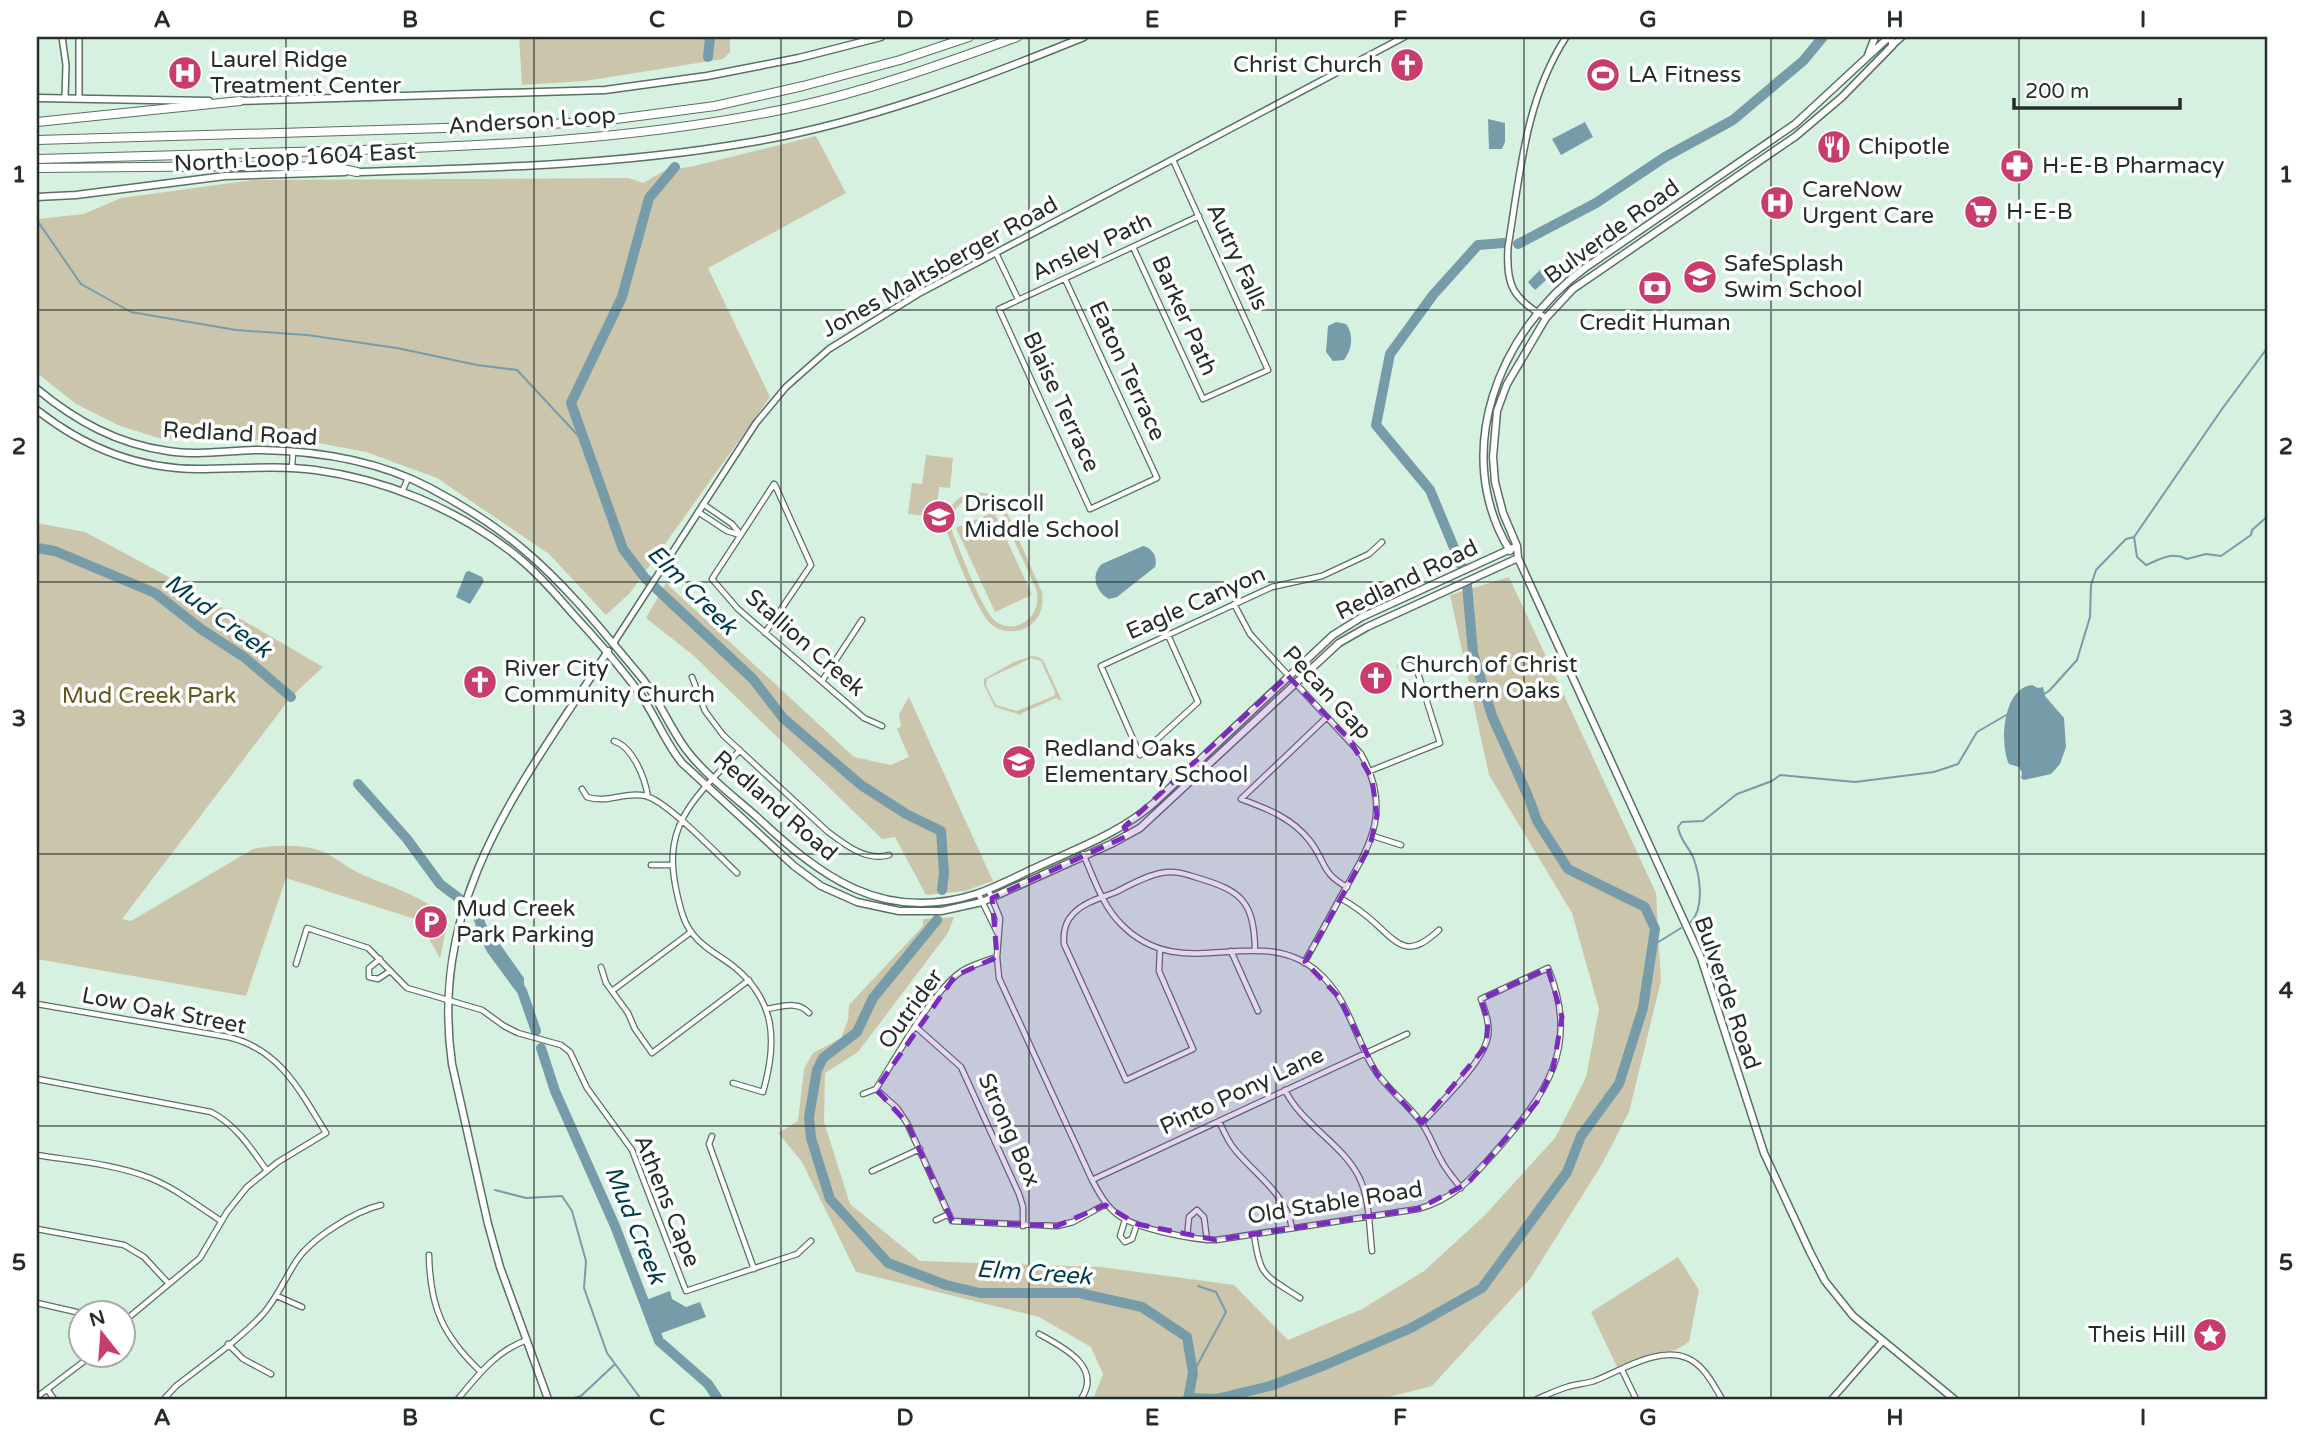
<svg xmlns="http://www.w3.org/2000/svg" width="2305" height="1436" viewBox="0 0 2305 1436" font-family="'Varela Round',sans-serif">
<rect width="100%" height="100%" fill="#d7f1e1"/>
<path fill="#cbc6ab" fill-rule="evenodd" d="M519 37H730V52L723 59 585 81 522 85Z
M816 136 846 193 708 268 770 397 630 593 606 615 549 554 437 478 366 452 308 441 162 439 120 426 76 404 37 373V219L84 214 121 198 253 180 629 178 643 183 664 171 694 166Z
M926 455 953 458 950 488 939 487 936 517 908 514 912 483 922 484Z
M974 492 989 494 1004 506 1042 592C1044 605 1041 618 1029 626 1017 634 999 633 989 622 978 611 953 550 947 532 943 512 954 496 974 492ZM975 497 991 501 1000 509 1036 589C1045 619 1008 641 990 615 977 597 963 557 953 534 948 516 956 502 975 497Z
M994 512 1032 595 995 612 956 528Z
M37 523 85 532 167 576 323 667 291 697 122 919 131 921 253 849C272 845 300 844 318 850 332 854 344 866 357 872 389 888 422 893 448 920L440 958 418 920 286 878 246 996 37 959Z
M1509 577 1656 893 1661 981 1629 1112 1602 1164 1530 1279 1432 1386 1381 1399H1093L1103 1374 1091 1347 1039 1317 856 1272 802 1162 778 1133 798 1121 804 1069 813 1053 841 1038 848 1020 849 1005 923 926V919L954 917 948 933 858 1052 825 1073 824 1122 850 1204 920 1261 1101 1267 1234 1285 1288 1340 1362 1309 1424 1271 1484 1216 1555 1138 1586 1077 1599 1009 1572 913 1489 775 1450 595Z
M666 583 854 757 891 765 909 757 897 729 901 726 899 714 909 697 993 881 965 891 926 895 895 837 882 839 694 656 646 618Z
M1032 656 1038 657 1043 660 1062 701 1056 698 1022 713 1021 715 995 707 984 685V679L1014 662ZM1031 658 1041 661 1055 692 1054 696 1017 711 996 705 986 685 987 679Z
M1678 1257 1699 1290 1689 1342 1676 1350 1649 1354 1617 1367 1591 1312Z"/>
<path fill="#779ca9" d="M1488 119 1505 123V142L1502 149H1489Z
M1585 122 1593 137 1561 155 1552 139Z
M1546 264 1554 273 1535 290 1528 282Z
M1336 322 1346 324C1354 334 1352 350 1344 360L1333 361 1326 352 1328 326Z
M1143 546C1153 548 1158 558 1155 567L1117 597 1109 599C1096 592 1090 575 1102 564Z
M469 571 482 577 484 581 470 604 456 597 466 572Z
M2032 685 2038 688 2043 687 2045 696 2064 718 2066 747 2060 764 2051 774 2024 780 2021 778 2022 773 2019 767 2009 764C1999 743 2003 688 2032 685Z
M482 919 524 978V989L520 992 515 990 487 952 475 927Z
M670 1291 672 1299 686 1307 700 1302 706 1317 659 1334 646 1300Z"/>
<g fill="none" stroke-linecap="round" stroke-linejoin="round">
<path stroke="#779ca9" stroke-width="2" d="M39 223 81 284 131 312 236 330 307 335 397 348 477 365 517 370 585 443
M2134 537 2222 409 2268 347
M2044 694 2049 691 2077 660 2090 617 2091 585 2096 570 2126 539 2134 537 2137 557 2146 565C2161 559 2172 551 2187 559L2206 554 2221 556 2251 535 2252 530 2268 516
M1691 922C1705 907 1700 875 1693 857 1688 846 1680 840 1678 827L1682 822 1703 821 1737 794 1772 781 1780 775 1855 782 1934 772 1958 764 1977 732 2008 714
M1652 946 1681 928
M495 1190 526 1198 562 1196 572 1211 586 1261 584 1288 607 1353 641 1399
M1193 1373 1226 1312 1216 1292 1198 1286
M570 1399 581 1396 615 1364"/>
<path stroke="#779ca9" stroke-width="10" d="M708 57 710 37
M675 167 649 198 622 297 571 403 623 549 645 578 753 679 783 718 861 785 906 814 941 831 944 873 942 890
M1518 244 1596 203 1665 157 1733 120 1803 61 1823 37
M37 548 55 551 155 593 201 629 244 657 291 697
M1462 567 1430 490 1376 425 1390 354 1433 295 1478 245 1504 243
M1467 585 1473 653 1492 716 1528 796
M358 784 407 839 440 884 476 911 483 931
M937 920 873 998 857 1032 823 1058 817 1070 809 1117 811 1138 830 1199 888 1263 946 1285 980 1293H1079L1142 1307 1187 1337 1193 1373 1188 1399
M516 982 522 991 536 1031
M541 1048 555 1091 615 1226 659 1341 708 1384 718 1399
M1189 1398 1216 1399 1270 1386 1325 1365 1411 1328 1482 1288 1567 1172 1581 1136 1619 1084 1643 1008 1655 929 1645 907 1568 869 1537 821 1530 801"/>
<g stroke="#597063" stroke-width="7">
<path id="minor" d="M1133 247 1203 399 1268 370 1173 160
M996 253 1018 299
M1065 279 1157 478 1090 509 999 309 1199 216
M292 468 293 452
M774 484 712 579 738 609 864 718 882 726
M402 492 408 478
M703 504 732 524 741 535
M698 512 727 531 740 535
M1234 604 1250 634 1361 754C1393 810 1370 846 1341 896 1329 918 1317 940 1304 963
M765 633 811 565 775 485
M1168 635 1198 702 1140 755 1101 666 1272 587 1322 576 1369 554 1382 542
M692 677 705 711 723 735 827 831C844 844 866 862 889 855
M822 681 862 620
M1327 717 1241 799C1268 809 1292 818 1310 841 1326 862 1321 873 1347 887
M614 741C633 747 645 778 648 797
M1370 771 1440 743 1417 670 1410 665 1401 666
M582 789 587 797C608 804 625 791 646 796 668 802 718 855 737 873
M1373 836 1401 845
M1083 854C1094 878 1102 905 1121 924 1183 988 1258 919 1319 973 1348 998 1355 1038 1374 1069 1386 1088 1407 1103 1420 1121 1429 1132 1433 1146 1440 1158 1445 1169 1454 1179 1461 1188
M651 865H671
M988 889 1000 918 997 957 999 978 1092 1180C1099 1193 1106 1206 1118 1215 1137 1229 1193 1240 1216 1240L1418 1209C1453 1200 1472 1178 1495 1152 1546 1094 1581 1047 1548 968L1481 999C1485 1011 1490 1023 1488 1036 1484 1062 1440 1103 1422 1123
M978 893 998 934
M1340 898C1353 905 1365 914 1376 924 1401 948 1410 957 1439 930
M1160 949 1159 971 1193 1049 1126 1080 1064 944C1063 933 1065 922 1073 914 1084 902 1101 898 1116 892 1130 885 1145 876 1161 873 1174 870 1186 874 1198 878 1242 891 1254 902 1255 950
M1231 951 1258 1011
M380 959 369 968V977L378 979 390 971
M296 964 307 928 368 948 407 988 482 1010 504 1026 518 1033 561 1045 570 1052 587 1088 632 1150 686 1291 797 1254 811 1241
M601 967 606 983 628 1013 635 1029 652 1053 749 980
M612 991 691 932
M37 1004 228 1037C280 1049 300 1091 326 1133L278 1162 247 1187 227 1212 200 1258 122 1323
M766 1009C781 1007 798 1000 809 1013
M916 1027 961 1067 1019 1194 1023 1207V1226
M37 1079 211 1112C236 1125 251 1148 267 1171
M733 1083 763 1092C777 1043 777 1001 733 966 720 956 702 947 692 933 684 923 681 910 678 898 671 869 669 843 684 816 698 791 721 771 740 750
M876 1089 897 1108 907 1123 952 1221 1057 1226 1073 1222 1106 1204
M1285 1090C1302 1125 1342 1143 1359 1177 1370 1199 1369 1228 1372 1251
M863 1094 876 1089C896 1058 932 991 962 971 972 965 985 961 997 957
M1219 1121C1224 1132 1228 1142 1236 1151 1257 1176 1286 1194 1292 1228
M712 1136 709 1144 754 1269
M37 1155C74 1161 115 1164 150 1178 175 1188 198 1206 221 1221
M872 1171 920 1149
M1092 1180 1407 1034
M936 1220 949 1214
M1125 1220 1120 1236 1125 1242 1132 1239 1137 1224
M37 1229 124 1245 144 1257 169 1284
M1254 1234C1260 1278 1264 1274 1300 1298
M1187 1237 1189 1217 1197 1210 1204 1217 1207 1240
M429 1255C430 1308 443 1336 481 1372
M277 1296 302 1307
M37 1303 85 1314
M1039 1334C1063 1347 1103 1367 1081 1399
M228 1344 243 1359 271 1374
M1622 1370 1636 1399
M47 1389 54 1399
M37 1397 91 1356
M164 1399 176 1386C205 1363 238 1341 263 1314 277 1298 285 1278 297 1260 312 1238 355 1211 381 1205
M458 1399C477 1376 497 1350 527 1340
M1537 1399C1547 1395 1557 1390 1567 1387 1576 1384 1585 1384 1594 1381 1621 1371 1657 1346 1687 1358 1704 1365 1713 1384 1722 1399"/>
</g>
<g stroke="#597063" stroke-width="8">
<path id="tertiary" d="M62 37 66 65 65 97
M79 37V97
M1892 46 1902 37
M1546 318C1513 297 1506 288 1508 247 1520 175 1525 100 1566 37
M613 644 756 423 786 387 829 349 918 294 1404 37
M1832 1399 1882 1342"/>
</g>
<g stroke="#597063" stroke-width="9">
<path id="secondary" d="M1892 37V46L1842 97 1796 136 1573 289 1546 318 1507 384 1497 411 1493 457 1495 482 1503 513 1517 546 1518 558 1701 958 1764 1153 1810 1252 1825 1281 1853 1316 1954 1399
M1868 55 1875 37
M37 98 209 101
M237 101 605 90 707 76 799 58 881 37
M356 172C487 168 617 165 746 143 862 124 976 81 1084 37
M37 197 76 195 225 176 345 172
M37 389C76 421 117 444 168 451 199 456 230 450 261 450 318 451 379 461 430 488 462 505 496 526 524 550 568 587 605 634 642 678 660 701 670 729 688 752 707 776 733 796 756 816 820 876 882 924 976 894 997 887 1017 876 1037 867 1078 848 1120 833 1154 803L1333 635 1362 617 1517 546
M37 410C84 447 137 469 198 469 237 469 275 465 315 470 384 479 454 508 509 550 534 569 553 591 573 614 596 639 618 664 638 691 655 714 664 741 682 763L794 866 821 886 857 902 899 911H941L982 902 1111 844 1140 828 1339 643 1367 627 1518 558
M1510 551C1450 453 1499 331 1585 268L1795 124 1889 37
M548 1399 500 1267 488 1224 452 1064C428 896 523 783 608 651"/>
</g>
<g stroke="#597063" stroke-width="10">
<path id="motorway" d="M37 122 240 101
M37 140 514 126 601 121 715 106 803 86 900 60 969 37
M37 159C135 157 234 153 333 151 487 146 639 140 790 108 868 91 942 64 1017 37
M37 168 250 166 333 167 357 172"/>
</g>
<use href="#minor" stroke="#fff" stroke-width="4.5"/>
<use href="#tertiary" stroke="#fff" stroke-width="5"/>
<use href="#secondary" stroke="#fff" stroke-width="6"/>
<use href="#motorway" stroke="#fff" stroke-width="8"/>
</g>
<path fill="#7b2cbf" fill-opacity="0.2" stroke="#7b2cbf" stroke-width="5" stroke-dasharray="14 9" stroke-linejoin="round" d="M1288 676 1350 740 1372 779 1377 815 1370 846 1305 962 1339 997 1377 1074 1422 1123 1486 1046 1488 1022 1481 999 1548 968 1562 1017 1553 1069 1537 1102 1468 1183 1418 1209 1216 1240 1137 1224 1105 1205 1057 1226 952 1221 907 1123 876 1089 955 976 997 957 992 898 1129 835 1124 827Z"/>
<path fill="none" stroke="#252f29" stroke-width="2" stroke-opacity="0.55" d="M286 37V1399M534 37V1399M781 37V1399M1029 37V1399M1276 37V1399M1524 37V1399M1771 37V1399M2019 37V1399M37 310H2268M37 582H2268M37 854H2268M37 1126H2268"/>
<defs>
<g id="church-disc" transform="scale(1.75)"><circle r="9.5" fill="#c93d6d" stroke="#fff"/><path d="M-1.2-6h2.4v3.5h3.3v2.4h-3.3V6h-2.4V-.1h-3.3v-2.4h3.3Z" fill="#fff"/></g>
<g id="hospital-disc" transform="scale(1.75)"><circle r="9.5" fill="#c93d6d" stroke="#fff"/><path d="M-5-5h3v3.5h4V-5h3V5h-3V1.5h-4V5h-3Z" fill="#fff"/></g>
<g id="stadium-disc" transform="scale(1.75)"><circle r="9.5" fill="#c93d6d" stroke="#fff"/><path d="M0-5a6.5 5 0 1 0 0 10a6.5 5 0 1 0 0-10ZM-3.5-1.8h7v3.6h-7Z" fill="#fff"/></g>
<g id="restaurant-disc" transform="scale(1.75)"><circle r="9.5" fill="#c93d6d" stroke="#fff"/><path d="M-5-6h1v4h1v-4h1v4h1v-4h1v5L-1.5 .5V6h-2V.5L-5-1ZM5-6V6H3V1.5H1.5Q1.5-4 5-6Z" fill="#fff"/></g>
<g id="pharmacy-disc" transform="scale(1.75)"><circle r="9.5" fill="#c93d6d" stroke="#fff"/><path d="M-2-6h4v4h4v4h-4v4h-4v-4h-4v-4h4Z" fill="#fff"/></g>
<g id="supermarket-disc" transform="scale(1.75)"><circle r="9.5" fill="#c93d6d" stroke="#fff"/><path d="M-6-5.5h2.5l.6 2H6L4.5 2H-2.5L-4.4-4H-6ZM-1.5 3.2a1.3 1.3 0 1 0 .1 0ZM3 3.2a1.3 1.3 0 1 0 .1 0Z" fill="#fff"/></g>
<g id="school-disc" transform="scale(1.75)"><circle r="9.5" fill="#c93d6d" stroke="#fff"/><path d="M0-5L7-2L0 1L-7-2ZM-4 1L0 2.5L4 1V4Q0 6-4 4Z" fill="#fff"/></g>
<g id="bank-disc" transform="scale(1.75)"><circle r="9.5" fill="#c93d6d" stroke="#fff"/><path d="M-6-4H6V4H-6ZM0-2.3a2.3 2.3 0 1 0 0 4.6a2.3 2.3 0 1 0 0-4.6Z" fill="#fff"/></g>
<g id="parking-disc" transform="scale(1.75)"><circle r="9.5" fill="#c93d6d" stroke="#fff"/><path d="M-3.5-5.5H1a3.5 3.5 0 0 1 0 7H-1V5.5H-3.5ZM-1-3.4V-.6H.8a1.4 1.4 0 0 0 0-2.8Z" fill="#fff"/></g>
<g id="sight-disc" transform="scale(1.75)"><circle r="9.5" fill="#c93d6d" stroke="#fff"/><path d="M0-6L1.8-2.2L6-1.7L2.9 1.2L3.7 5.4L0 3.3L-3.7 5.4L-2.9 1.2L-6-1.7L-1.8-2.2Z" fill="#fff"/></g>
</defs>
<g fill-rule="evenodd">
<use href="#church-disc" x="1407" y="65"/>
<use href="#hospital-disc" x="185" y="73"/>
<use href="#stadium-disc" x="1603" y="75"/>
<use href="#restaurant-disc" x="1834" y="147"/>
<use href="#pharmacy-disc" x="2017" y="166"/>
<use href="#hospital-disc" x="1777" y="203"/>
<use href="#supermarket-disc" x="1981" y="212"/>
<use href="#school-disc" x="1700" y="277"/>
<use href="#bank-disc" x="1655" y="288"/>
<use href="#school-disc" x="939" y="517"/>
<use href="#church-disc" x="1376" y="678"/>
<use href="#church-disc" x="480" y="682"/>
<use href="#school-disc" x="1019" y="762"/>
<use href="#parking-disc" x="431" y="922"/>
<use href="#sight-disc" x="2210" y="1335"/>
</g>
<g text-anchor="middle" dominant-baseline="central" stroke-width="7" stroke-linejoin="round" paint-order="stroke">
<g font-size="23" fill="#252f29" stroke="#fff" text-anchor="start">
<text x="210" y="60">Laurel Ridge<tspan x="210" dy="26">Treatment Center</tspan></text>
<text x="1382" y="65" text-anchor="end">Christ Church</text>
<text x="1628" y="75">LA Fitness</text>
<text x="1858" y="147">Chipotle</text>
<text x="2042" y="166">H-E-B Pharmacy</text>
<text x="1802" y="190">CareNow<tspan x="1802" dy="26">Urgent Care</tspan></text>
<text x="2006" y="212">H-E-B</text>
<text x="1724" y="264">SafeSplash<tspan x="1724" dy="26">Swim School</tspan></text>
<text x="1655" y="323" text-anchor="middle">Credit Human</text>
<text x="964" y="504">Driscoll<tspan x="964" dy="26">Middle School</tspan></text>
<text x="1400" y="665">Church of Christ<tspan x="1400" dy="26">Northern Oaks</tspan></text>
<text x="504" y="669">River City<tspan x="504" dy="26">Community Church</tspan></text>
<text x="1044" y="749">Redland Oaks<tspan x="1044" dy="26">Elementary School</tspan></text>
<text x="456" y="909">Mud Creek<tspan x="456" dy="26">Park Parking</tspan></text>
<text x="2186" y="1335" text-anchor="end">Theis Hill</text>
</g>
<g font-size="23" fill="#252f29" stroke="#fff">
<text transform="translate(532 121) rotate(-4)">Anderson Loop</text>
<text transform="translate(295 158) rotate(-3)">North Loop 1604 East</text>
<text transform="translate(1612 232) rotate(-36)">Bulverde Road</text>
<text transform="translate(1092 247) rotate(-25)">Ansley Path</text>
<text transform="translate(1237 257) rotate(65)">Autry Falls</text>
<text transform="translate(940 267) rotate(-29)">Jones Maltsberger Road</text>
<text transform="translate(1184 316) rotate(66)">Barker Path</text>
<text transform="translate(1127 371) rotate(65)">Eaton Terrace</text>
<text transform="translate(1061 402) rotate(65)">Blaise Terrace</text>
<text transform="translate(240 434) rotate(3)">Redland Road</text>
<text transform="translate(1407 580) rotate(-26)">Redland Road</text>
<text transform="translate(1196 603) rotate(-24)">Eagle Canyon</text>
<text transform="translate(805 643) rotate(41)">Stallion Creek</text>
<text transform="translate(1327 693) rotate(47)">Pecan Gap</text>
<text transform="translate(775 806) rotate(41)">Redland Road</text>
<text transform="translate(1727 993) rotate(71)">Bulverde Road</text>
<text transform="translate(911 1009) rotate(-54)">Outrider</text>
<text transform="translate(164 1011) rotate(11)">Low Oak Street</text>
<text transform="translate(1242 1091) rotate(-25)">Pinto Pony Lane</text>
<text transform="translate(1009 1130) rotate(66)">Strong Box</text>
<text transform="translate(667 1201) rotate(68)">Athens Cape</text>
<text transform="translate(1335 1203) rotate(-9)">Old Stable Road</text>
</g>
<g font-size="23" fill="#62561f" stroke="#fff">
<text x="149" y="696">Mud Creek Park</text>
</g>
<g font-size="24" font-style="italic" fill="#023d4c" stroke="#fff">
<text transform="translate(692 590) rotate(45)">Elm Creek</text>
<text transform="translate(218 616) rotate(36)">Mud Creek</text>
<text transform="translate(635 1225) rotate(68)">Mud Creek</text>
<text transform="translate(1034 1273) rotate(4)">Elm Creek</text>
</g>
</g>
<rect width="2305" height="1436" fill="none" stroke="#ffffff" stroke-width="77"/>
<g transform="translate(102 1334) rotate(343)"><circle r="33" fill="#ffffff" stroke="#a8aca9" stroke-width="2"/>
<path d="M0-5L12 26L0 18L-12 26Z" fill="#c93d6d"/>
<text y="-10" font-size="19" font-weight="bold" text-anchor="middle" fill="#252f29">N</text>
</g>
<path d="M2014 98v10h166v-10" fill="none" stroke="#252f29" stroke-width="3.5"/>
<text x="2025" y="98" font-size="21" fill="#252f29" stroke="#ffffff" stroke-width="5" paint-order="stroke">200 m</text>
<rect x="38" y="38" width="2228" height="1360" fill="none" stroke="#252f29" stroke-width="2.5"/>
<g font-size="23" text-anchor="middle" font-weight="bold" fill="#252f29">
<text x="162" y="27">A</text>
<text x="410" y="27">B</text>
<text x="657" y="27">C</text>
<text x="905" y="27">D</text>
<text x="1152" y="27">E</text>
<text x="1400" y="27">F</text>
<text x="1648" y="27">G</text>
<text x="1895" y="27">H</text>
<text x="2143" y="27">I</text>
<text x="19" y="182">1</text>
<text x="2286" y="182">1</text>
<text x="19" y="454">2</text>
<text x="2286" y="454">2</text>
<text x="19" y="726">3</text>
<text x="2286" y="726">3</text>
<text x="19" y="998">4</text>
<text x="2286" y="998">4</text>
<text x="19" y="1270">5</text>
<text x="2286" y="1270">5</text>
<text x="162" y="1425">A</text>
<text x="410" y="1425">B</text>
<text x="657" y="1425">C</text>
<text x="905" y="1425">D</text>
<text x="1152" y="1425">E</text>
<text x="1400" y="1425">F</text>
<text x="1648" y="1425">G</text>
<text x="1895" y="1425">H</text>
<text x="2143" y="1425">I</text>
</g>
</svg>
